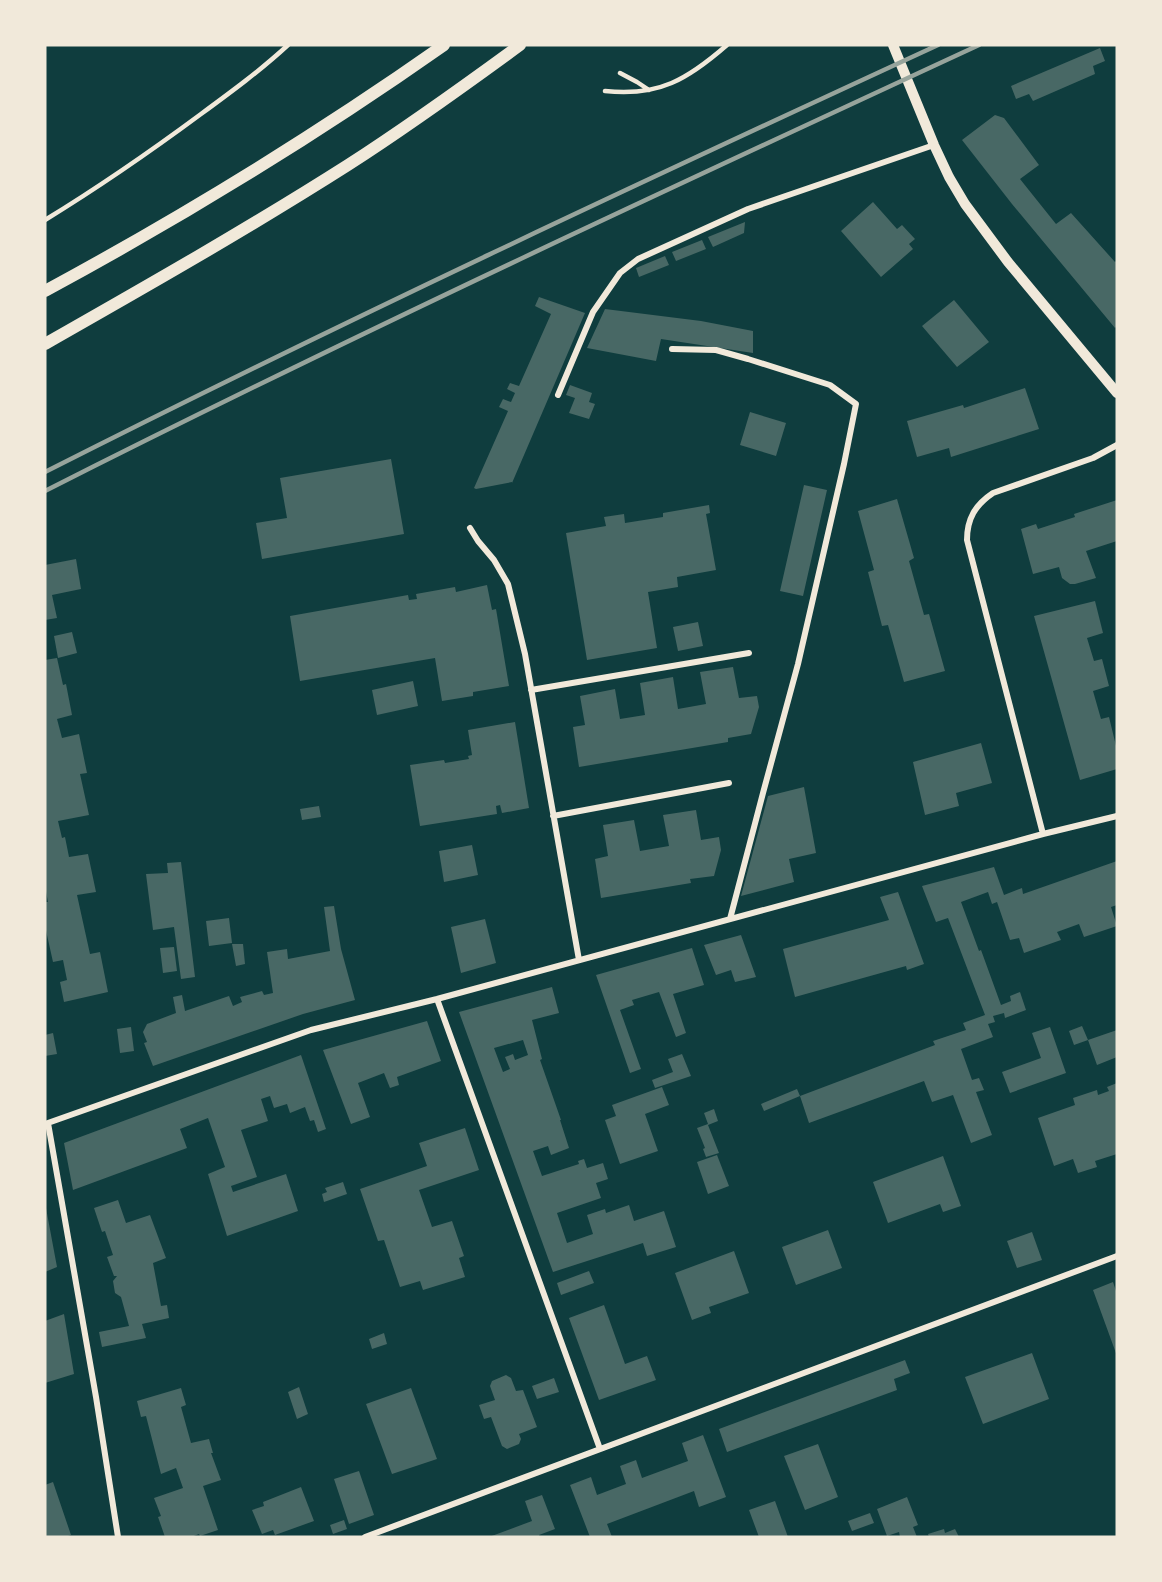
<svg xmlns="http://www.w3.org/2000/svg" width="1162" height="1582" viewBox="0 0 1162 1582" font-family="'Fira Sans Condensed',sans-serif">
<rect width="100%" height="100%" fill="#0f3d3e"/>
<path fill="#486865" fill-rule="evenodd" d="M1100 48 1105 61 1093 66 1095 74 1033 101 1029 94 1016 99 1011 86Z
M995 115 1004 118 1039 165 1020 179 1056 224 1071 213 1115 262 1117 260V326L1115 328 1012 204 962 140Z
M873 202 897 229 902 225 915 239 909 244 913 249 881 277 841 231Z
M745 222 744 233 713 247 708 237Z
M702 240 706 249 676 261 672 252Z
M665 256 669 265 639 277 636 268Z
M539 297 585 313 512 483V482L476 489 474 488 508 411 499 407 503 399 511 402 515 393 507 389 510 383 519 386 551 314 535 306Z
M954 300 989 342 957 367 922 326Z
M605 309 701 321 753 331V353L661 339 656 361 587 348Z
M570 385 592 393 589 402 595 404 589 419 569 413 575 398 566 395Z
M1025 388 1039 429 951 457 949 448 917 457 907 421 963 405 964 408Z
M750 412 786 423 776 456 740 445Z
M391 459 404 534 262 559 256 523 287 518 280 478Z
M804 485 827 490 803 596 780 591Z
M897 499 914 558 909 561 924 615 929 614 945 671 904 682 888 625 882 626 868 572 874 570 858 511Z
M1117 500V541L1086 551 1096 578 1075 584H1070L1062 578 1059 567 1033 574 1021 529 1036 524 1038 529 1075 517 1074 514Z
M709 505 710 513 706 514 716 570 677 577 678 587 648 592 657 648 587 660 566 533 606 526 604 517 624 514 625 523 663 517V513Z
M76 559 81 589 52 595 57 618 45 620V565Z
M487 585 492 610 496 609 509 686 473 692V696L442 701 435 658 300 681 290 616 408 595 409 600 417 599 416 594 455 587 456 592Z
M1095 601 1103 633 1087 638 1094 661 1102 659 1109 686 1093 691 1101 719 1109 717 1117 750V769L1080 780 1034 616Z
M698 622 703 646 678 651 673 627Z
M72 632 77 653 58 658 54 636Z
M57 658 63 685 66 684 72 715 57 719 62 738 79 734 87 773 80 774 89 815 58 821 62 838 65 837 69 857 88 854 96 892 77 895 90 954 100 952 108 992 64 1002 60 982 67 980 63 960 53 962 45 926V902H48L45 886V660Z
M733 667 739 698 757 696 759 707 751 734 728 738V742L579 767 573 727 585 725 580 696 615 689 620 719 645 715 640 683 673 677 678 709 706 704 700 672Z
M413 681 418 706 377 715 372 690Z
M515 722 529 808 502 813 500 805 496 806 497 814 420 826 410 765 444 760 445 763 469 759 468 756 472 755 468 730Z
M981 743 992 783 956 793 959 806 925 815 913 762Z
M804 787 816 853 789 859 794 882 741 896 768 796Z
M319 806 321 817 302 820 300 809Z
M696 810 701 840 719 837 721 850 714 876 690 879 691 883 601 898 595 859 608 856 603 825 634 820 640 851 669 846 663 815Z
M472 845 478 875 444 882 439 851Z
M1117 861V905L1111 907 1117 926 1084 937 1079 924 1057 932 1061 940 1024 953 1019 938 1010 940 997 902 992 904 988 892 961 902 979 951 981 950 1001 1005 1011 1001 1010 996 1020 992 1026 1010 1005 1018 1004 1013 993 1016 995 1022 988 1024 993 1037 961 1049 972 1080 979 1078 984 1090 976 1092 992 1135 971 1143 953 1095 932 1102 924 1081 809 1123 800 1096 935 1045 933 1041 966 1030 963 1023 985 1015 948 918 936 922 922 886 994 867 1004 895 1022 888 1023 894Z
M181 862 195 977 181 979 174 927 153 930 146 874 168 873 167 863Z
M898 892 924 964 907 970 906 966 795 997 783 949 889 920 880 897Z
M334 906 341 949 355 1000 303 1014 153 1066 144 1043 147 1042 143 1032 147 1024 176 1013 173 997 182 995 185 1011 229 996 233 1006 242 1002 240 997 262 991 264 995 273 993 267 952 287 949 288 959 330 951 324 907Z
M229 918 232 943 209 946 206 921Z
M485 919 496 963 461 973 451 927Z
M741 935 756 977 735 982 731 970 716 975 704 945Z
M232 944H243L245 964 236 966Z
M174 947 177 971 163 973 160 948Z
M692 948 704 985 673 994 686 1033 676 1037 659 992 632 1000 634 1005 620 1010 641 1069 630 1073 596 975Z
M552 987 559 1013 532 1020 542 1059 540 1060 561 1120H560L569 1148 551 1155 548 1146 533 1151 542 1176 579 1164 578 1161 584 1159 587 1168 603 1163 608 1179 596 1183 601 1198 557 1213 567 1243 593 1234 587 1215 605 1209 606 1213 629 1205 634 1221 664 1211 676 1247 647 1256 643 1243 553 1272 459 1012ZM523 1040 528 1055 515 1060 513 1054 505 1057 510 1069 503 1072 494 1048Z
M427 1021 441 1061 397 1077 399 1085 390 1088 384 1073 358 1083 370 1117 351 1124 323 1050Z
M1082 1026 1088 1040 1074 1045 1069 1031Z
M131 1027 134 1051 120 1053 117 1029Z
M1050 1027 1066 1073 1010 1093 1002 1072 1041 1058 1032 1033Z
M1117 1030V1057L1097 1065 1088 1040Z
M53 1033 57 1054 45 1056V1035Z
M682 1054 691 1076 655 1088 652 1080 673 1072 668 1059Z
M301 1055 326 1129 318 1132 314 1120 310 1121 305 1107 290 1113 287 1104 274 1108 270 1096 261 1099 268 1121 241 1130 257 1177 231 1186 233 1192 286 1174 298 1211 227 1236 208 1174 225 1167 208 1118 180 1129 187 1148 73 1190 64 1143Z
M1117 1083V1154L1095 1161 1097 1167 1078 1173 1073 1159 1054 1166 1038 1118 1075 1105 1073 1098 1097 1090 1098 1095 1109 1091 1107 1087Z
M662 1087 669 1105 645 1114 658 1151 620 1164 605 1120 616 1116 612 1105Z
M797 1089 800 1096 764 1111 761 1104Z
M714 1109 718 1121 708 1125 719 1153 706 1157 703 1149 705 1148 697 1128 708 1124 704 1113Z
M465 1128 479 1170 419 1190 432 1227 452 1221 464 1256 459 1258 465 1277 423 1290 420 1281 400 1287 384 1240 378 1241 360 1189 427 1166 419 1143Z
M717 1155 729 1186 708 1194 697 1162Z
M943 1156 961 1206 943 1212 940 1204 888 1223 873 1182Z
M343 1182 347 1194 324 1202 322 1194 327 1192 325 1188Z
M118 1200 126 1223 150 1215 166 1258 153 1263 161 1306 167 1305 169 1318 142 1324 146 1338 102 1347 99 1332 129 1326 121 1297 115 1293 113 1281 117 1276H114L107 1257 113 1255 105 1231 102 1232 94 1208Z
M45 1208H46L57 1267 45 1272Z
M828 1230 842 1268 796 1285 782 1247Z
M1032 1232 1042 1260 1017 1268 1007 1241Z
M734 1251 749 1293 709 1307 711 1313 692 1320 675 1273Z
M589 1271 594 1283 561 1295 557 1283Z
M1113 1282 1117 1294V1356L1093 1290Z
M604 1305 625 1364 647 1356 656 1380 599 1400 569 1318Z
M64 1314 74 1374 45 1383V1321Z
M384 1333 387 1344 372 1349 369 1339Z
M1032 1353 1049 1399 983 1424 965 1377Z
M905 1360 910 1373 894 1379 897 1390 727 1452 719 1429Z
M506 1375 511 1378 516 1391 523 1390 537 1427 519 1434 521 1439 519 1444 507 1449 502 1446 491 1417 484 1419 479 1405 495 1400 490 1386 492 1381Z
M554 1378 559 1392 537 1399 532 1386Z
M299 1387 308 1414 297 1419 288 1392Z
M181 1388 186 1405 181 1407 191 1443 209 1439 213 1453H211L221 1480 203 1486 218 1530 200 1536 199 1534 191 1537H165L158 1517 161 1516 154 1498 183 1488 176 1468 161 1474 146 1416 141 1417 137 1401Z
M411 1388 437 1459 392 1474 366 1404Z
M703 1435 726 1497 699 1507 694 1491 607 1524 612 1537H590L570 1485 591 1477 597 1495 626 1484 620 1466 636 1460 642 1478 688 1461 682 1443Z
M818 1444 838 1497 805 1510 784 1456Z
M359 1471 374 1515 349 1524 334 1479Z
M53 1482 71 1535 65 1537H45V1485Z
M301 1487 314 1521 275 1535 273 1530 262 1534 252 1510 264 1506 263 1502Z
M542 1495 555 1529 539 1535 540 1537H489L532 1521 525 1501Z
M907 1497 918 1525 913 1527 917 1537H900L899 1532 887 1536 877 1509Z
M775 1501 788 1537H759L749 1510Z
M870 1513 874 1523 852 1531 848 1521Z
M344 1520 347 1529 333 1534 330 1525Z
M944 1529 945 1533 955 1529 959 1537H929L928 1534Z"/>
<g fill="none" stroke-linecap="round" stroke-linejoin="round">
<path stroke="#f1e9da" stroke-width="4.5" d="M620 73 637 82 649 90
M605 91C659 97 688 79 727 45
M45 220C99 187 151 151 201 114 231 92 261 70 288 45"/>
<path stroke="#f1e9da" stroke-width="6" d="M672 349 716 350 748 359 830 385 856 404 844 464 798 664 763 793 730 919
M558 395 593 312 620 273 638 259 748 209 934 145
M470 528 478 541 494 560 508 584 525 654 579 960
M531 690 749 653
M553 816 729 783
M1043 834 967 540C967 519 975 505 993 493L1093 458 1117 445
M437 999 600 1449
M48 1123 96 1397 118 1537
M45 1124 311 1030 437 999 1043 834 1117 816
M365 1537 1117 1256"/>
<path stroke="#f1e9da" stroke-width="10" d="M893 45 934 145 949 177 965 204 1008 262 1117 393"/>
<path stroke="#f1e9da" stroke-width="12" d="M45 291C182 217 316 135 444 45
M45 344C147 286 249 228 348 165 407 127 464 86 520 45"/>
<path stroke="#97a49c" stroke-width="4.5" d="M45 472C339 323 639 183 938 45
M45 491C353 335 666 190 979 45"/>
</g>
<rect width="1162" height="1582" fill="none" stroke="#f1e9da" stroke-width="93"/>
</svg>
